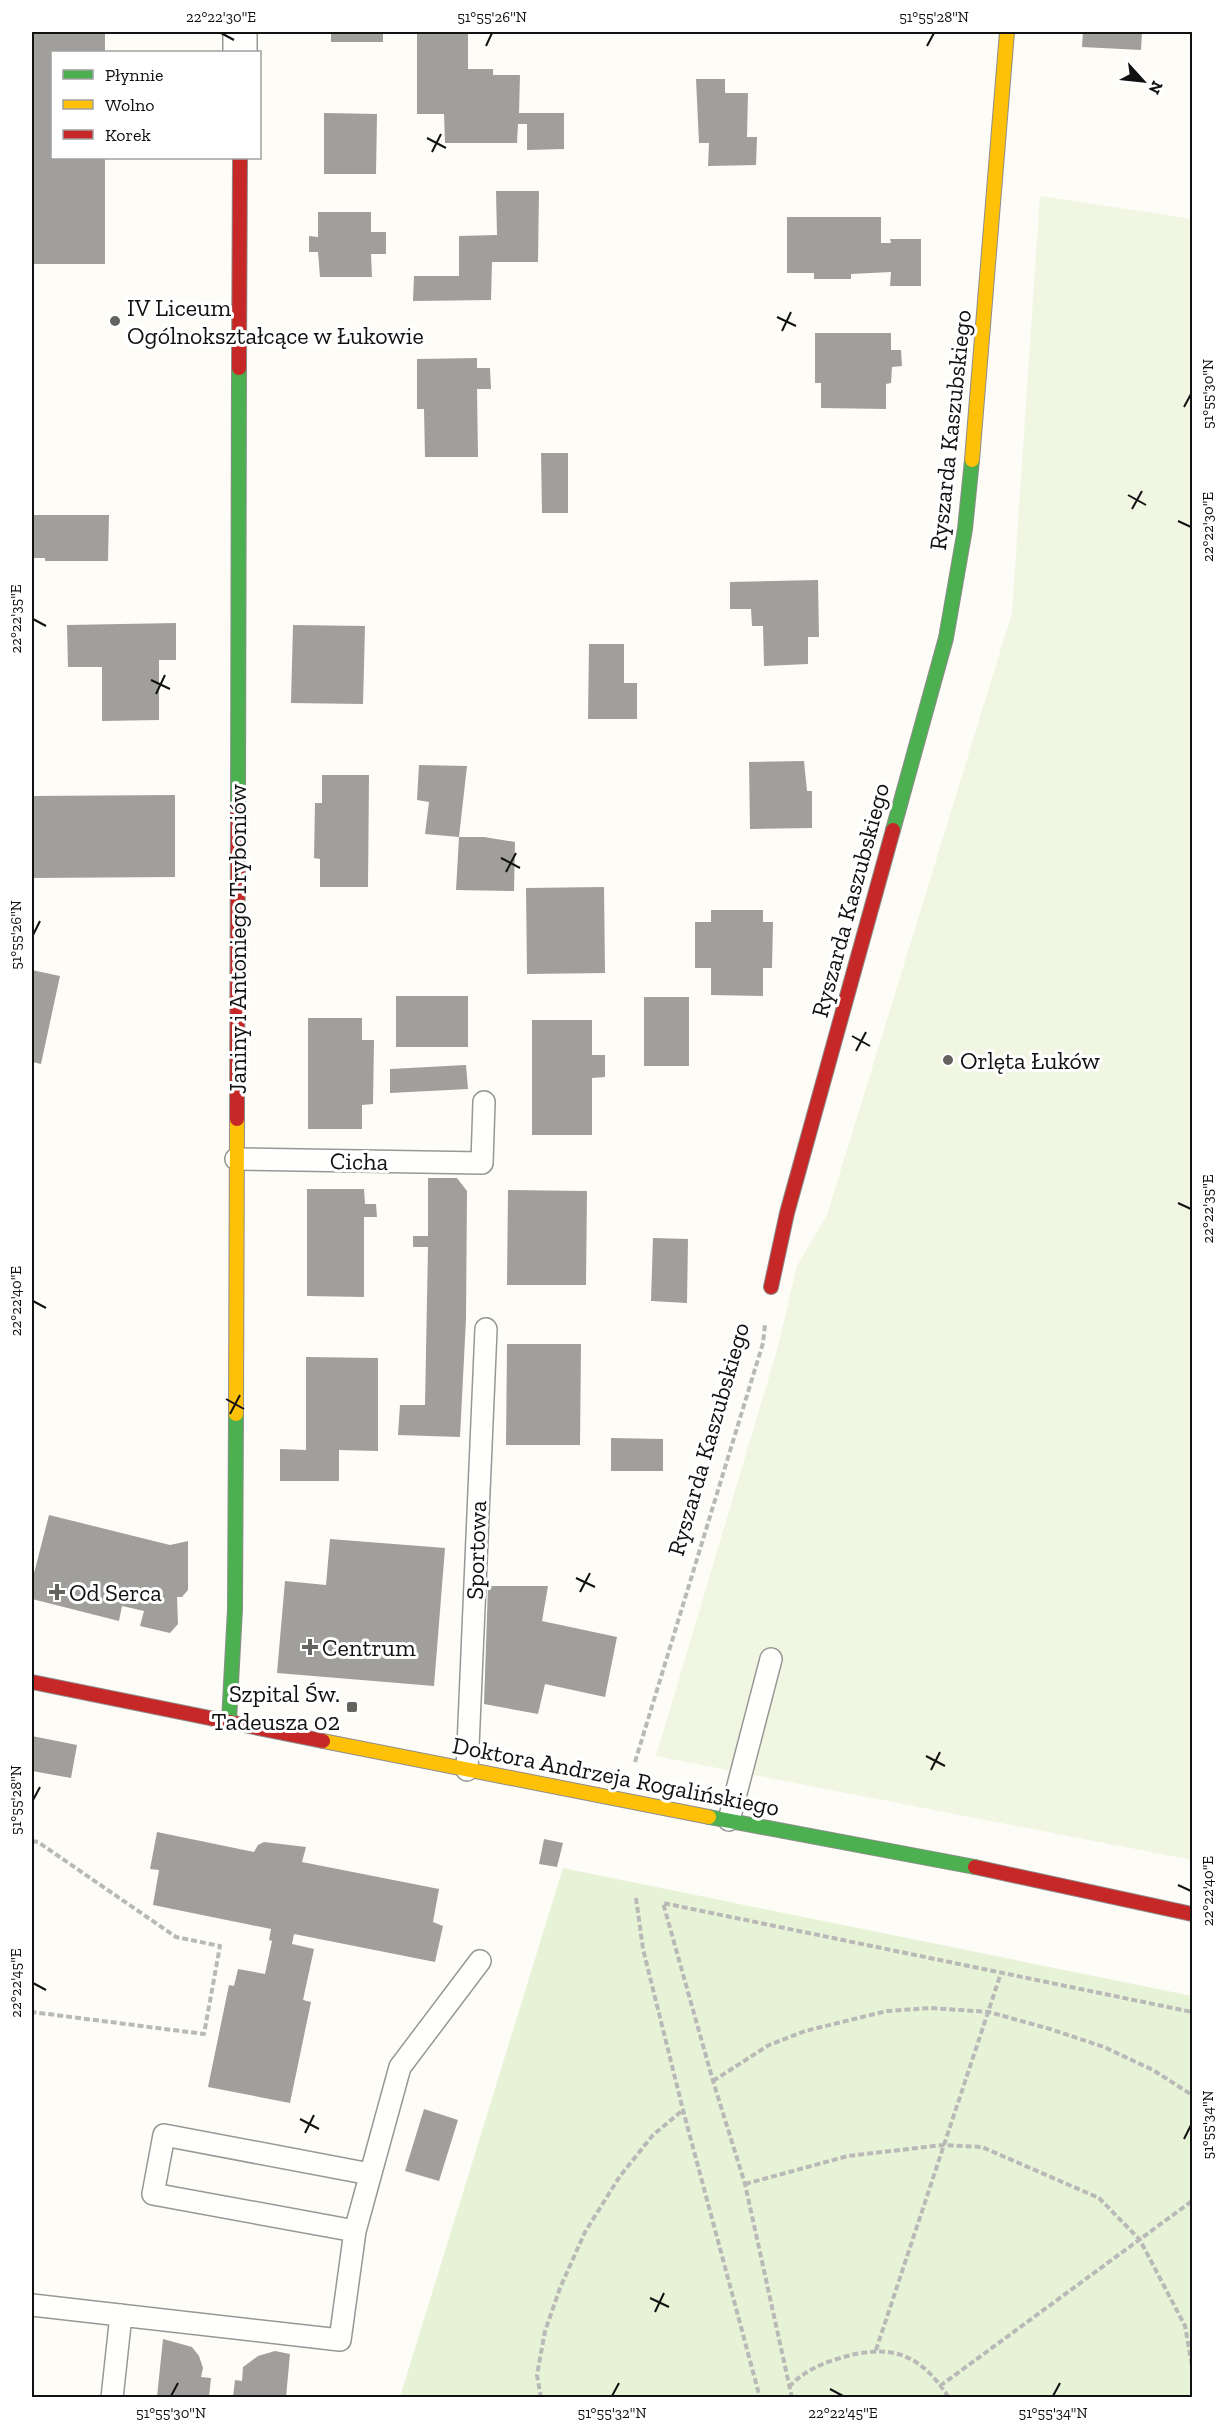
<svg xmlns="http://www.w3.org/2000/svg" width="1224" height="2429" viewBox="0 0 1224 2429" font-family="'Zilla Slab',serif">
<rect width="100%" height="100%" fill="#fdfcf7"/>
<path fill="#e7f3d7" d="M563 1868 1192 1996V2397H400Z"/>
<path fill="#f0f6e1" d="M1040 196 1192 219V1860L656 1756 778 1347 797 1266 827 1215 1012 613Z"/>
<path fill="#a19f9c" d="M32 32H105V52H52V158H105V264H32Z
M331 32H383V42H331Z
M417 32H468V69H493V75H520L519 113H564V149L527 150V124H518L517 143H445L444 114H417Z
M1083 32H1142L1141 50 1082 47Z
M696 79H725V93H748L747 137H757L756 165 708 166 709 143H699Z
M324 113 377 114 376 174H324Z
M496 191H539L538 262H492L491 300 413 301 414 276H459V236L497 235Z
M318 212H371V232H386V254H371L372 277H320L318 252H309V236L318 237Z
M787 217H881V243H891L890 239H921V286H890L891 272 851 274V279H814V273H787Z
M815 333H891V350H901L902 366 892 367 891 383 886 384V409L821 408V383H815Z
M477 358V368H490L491 389H477L478 457H425L424 409H417V359Z
M541 453H568V513H542Z
M32 515H109L108 561H45V558H32Z
M818 580 819 637H808V664L764 666 763 626H752L751 609H730V582Z
M176 623V660H159V720L102 721V667H68L67 625Z
M293 625 365 626 363 704 291 703Z
M589 644H624V683H637V719H588Z
M804 761 807 791H812V828L750 829 749 762Z
M419 765 467 766 459 837 425 834 429 802 417 800Z
M322 775H369L368 887H320V859L314 858 315 803H322Z
M175 795V877L32 878V796Z
M459 837H484L515 842 514 891 456 890Z
M604 887 605 973 527 974 526 888Z
M711 910H763V922H773L772 968H763V996L711 995V968H695V922H711Z
M32 970 60 976 41 1064 32 1062Z
M396 996H468V1047H396Z
M644 997H689V1066H644Z
M308 1018H362V1040H374L373 1104 362 1105V1129H308Z
M532 1020H592V1055H605V1077L592 1078V1135H532Z
M466 1065 468 1089 390 1093V1069Z
M428 1178H457L467 1191 466 1319 460 1437 398 1435 400 1405H425L428 1247H413V1236H428Z
M307 1189H364L365 1204H376L377 1217H364V1297L307 1296Z
M508 1190 587 1191 586 1285H507Z
M653 1238 688 1239 687 1303 651 1301Z
M507 1344H581L580 1445H506Z
M306 1357 378 1358V1451L339 1450V1481H280V1449L306 1450Z
M611 1438 663 1439V1471H611Z
M49 1515 170 1545 188 1541V1590L182 1597H177L178 1624 170 1633 140 1626 144 1611 122 1606 119 1621 32 1599V1581Z
M330 1539 445 1548 434 1686 277 1673 285 1581 326 1585Z
M488 1586H548L542 1621 617 1637 605 1697 545 1684 538 1714 484 1704Z
M32 1736 77 1745 71 1778 32 1771Z
M157 1832 254 1852 258 1845 264 1842 306 1847 302 1862 439 1889 433 1922 443 1926 435 1962 294 1934 292 1944 314 1949 303 2000 311 2002 290 2103 208 2087 229 1985 234 1986 238 1969 265 1974 272 1941 269 1940 271 1929 153 1905 159 1870 150 1869Z
M544 1839 563 1843 557 1867 539 1864Z
M424 2109 458 2120 439 2181 405 2171Z
M163 2339 192 2347 199 2356 203 2368 201 2377 211 2378 209 2397H157Z
M275 2351 290 2354 286 2397H233L235 2380 242 2381 243 2367 258 2356Z"/>
<g fill="none" stroke-linecap="round" stroke-linejoin="round">
<g stroke="#979795" stroke-width="24">
<path id="lane" d="M236 1159 482 1163 484 1102
M467 1770 486 1329
M729 1820 771 1659
M370 2174 164 2135 153 2194 355 2231 400 2067 480 1961
M32 2305 340 2340 355 2231
M112 2398 121 2315"/>
</g>
<g stroke="#979795" stroke-width="36">
<path id="street" d="M240 52V32"/>
</g>
<g stroke="#8e8d8b" stroke-width="16">
<path id="fast" d="M238 808 239 368
M893 830 946 638 965 529 972 460
M229 1721 235 1609 236 1414
M709 1817 975 1867"/>
</g>
<g stroke="#8e8d8b" stroke-width="16">
<path id="slow" d="M972 460 1007 32
M236 1414 237 1119
M323 1741 709 1817"/>
</g>
<g stroke="#8e8d8b" stroke-width="16">
<path id="jam" d="M239 368 240 158
M237 1119 238 808
M771 1287 787 1213 893 830
M32 1682 323 1741
M975 1867 1192 1914"/>
</g>
<path stroke="#b9b9b8" stroke-width="4" stroke-dasharray="6 3" stroke-linecap="butt" d="M635 1762 763 1343 765 1325
M32 1841 38 1842 176 1937 220 1946 204 2034 32 2012
M636 1898 643 1949 683 2110 760 2398
M713 2081 769 2045 805 2031 887 2011 931 2008 989 2012 1050 2029 1104 2047 1153 2070 1192 2095
M745 2184 848 2156 943 2145 982 2147 1099 2198 1140 2240 1185 2326 1192 2365
M876 2350 1001 1973
M940 2386 1192 2201
M789 2387C803 2372 818 2365 837 2359 888 2343 919 2351 949 2398
M541 2398 537 2375 545 2331 560 2288 585 2232 620 2176 653 2135 683 2110
M792 2398 745 2184 713 2081 663 1903 1192 2012"/>
<use href="#lane" stroke="#fffffe" stroke-width="21"/>
<use href="#street" stroke="#fffffe" stroke-width="33"/>
<use href="#fast" stroke="#4caf50" stroke-width="14"/>
<use href="#slow" stroke="#ffc107" stroke-width="14"/>
<use href="#jam" stroke="#c62828" stroke-width="14"/>
</g>
<path fill="none" stroke="#111" stroke-width="2" d="M221 33 234 40M486 46 492 33M927 46 934 33M427 138 446 148M432 152 441 134M777 317 796 326M782 331 791 312M1184 407 1191 394M1128 495 1146 505M1132 509 1142 491M1178 521 1191 527M33 619 46 626M151 680 170 689M156 694 165 675M501 858 520 868M506 872 516 853M33 935 40 921M852 1036 870 1046M856 1051 866 1032M1178 1203 1191 1209M33 1301 46 1308M226 1399 244 1409M230 1414 240 1395M576 1578 595 1587M580 1592 590 1573M926 1756 945 1766M931 1770 940 1752M33 1800 40 1787M1178 1885 1191 1891M33 1983 46 1990M300 2119 319 2129M305 2133 314 2115M1184 2139 1191 2125M650 2298 669 2307M655 2312 664 2293M830 2389 843 2396M171 2396 178 2383M612 2396 619 2383M1053 2396 1060 2383"/>
<g fill="#646362" stroke="#fff" stroke-width="2">
<circle cx="115" cy="321" r="6"/>
<circle cx="948" cy="1060" r="6"/>
<path d="M54 1583h6v6h6v6h-6v6h-6v-6h-6v-6h6z"/>
<path d="M307 1638h6v6h6v6h-6v6h-6v-6h-6v-6h6z"/>
<rect x="346" y="1701" width="12" height="12" rx="3"/>
</g>
<g text-anchor="middle" dominant-baseline="central" stroke-width="6" stroke-linejoin="round" paint-order="stroke">
<g font-size="24" fill="#111" stroke="#fff" text-anchor="start">
<text x="127" y="307">IV Liceum<tspan x="127" dy="28">Ogólnokształcące w Łukowie</tspan></text>
<text x="960" y="1060">Orlęta Łuków</text>
<text x="69" y="1592">Od Serca</text>
<text x="322" y="1647">Centrum</text>
<text x="340" y="1693" text-anchor="end">Szpital Św.<tspan x="340" dy="28">Tadeusza 02</tspan></text>
</g>
<g font-size="24" fill="#111" stroke="#fff">
<text transform="translate(950 430) rotate(-84)">Ryszarda Kaszubskiego</text>
<text transform="translate(850 900) rotate(-75)">Ryszarda Kaszubskiego</text>
<text transform="translate(237 939) rotate(-90)">Janiny i Antoniego Tryboniów</text>
<text transform="translate(359 1161) rotate(1)">Cicha</text>
<text transform="translate(708 1439) rotate(-74)">Ryszarda Kaszubskiego</text>
<text transform="translate(476 1550) rotate(-88)">Sportowa</text>
<text transform="translate(616 1776) rotate(11)">Doktora Andrzeja Rogalińskiego</text>
</g>
</g>
<rect width="1224" height="2429" fill="none" stroke="#ffffff" stroke-width="66"/>
<rect x="51" y="51" width="210" height="108" fill="#ffffff" stroke="#a0a0a0" stroke-width="1.5"/>
<rect x="63" y="70" width="30" height="9" fill="#4caf50" stroke="#a0a0a0" stroke-width="1.5"/>
<text x="105" y="81" font-size="18" fill="#111111">Płynnie</text>
<rect x="63" y="100" width="30" height="9" fill="#ffc107" stroke="#a0a0a0" stroke-width="1.5"/>
<text x="105" y="111" font-size="18" fill="#111111">Wolno</text>
<rect x="63" y="130" width="30" height="9" fill="#c62828" stroke="#a0a0a0" stroke-width="1.5"/>
<text x="105" y="141" font-size="18" fill="#111111">Korek</text>
<g transform="translate(1143 81) rotate(117)" stroke="#ffffff" stroke-width="4.5" paint-order="stroke">
<path d="M0-4.5L10 22L0 15L-10 22Z" fill="#111111"/>
<text y="-9" font-size="16" font-weight="bold" text-anchor="middle" fill="#111111">N</text>
</g>
<rect x="33" y="33" width="1158" height="2363" fill="none" stroke="#111" stroke-width="2"/>
<g font-size="15" text-anchor="middle" fill="#111">
<text x="221" y="22">22°22'30"E</text>
<text x="492" y="22">51°55'26"N</text>
<text x="934" y="22">51°55'28"N</text>
<text transform="translate(1208 394) rotate(-90)" y="5">51°55'30"N</text>
<text transform="translate(1208 527) rotate(-90)" y="5">22°22'30"E</text>
<text transform="translate(16 619) rotate(-90)" y="5">22°22'35"E</text>
<text transform="translate(16 935) rotate(-90)" y="5">51°55'26"N</text>
<text transform="translate(1208 1209) rotate(-90)" y="5">22°22'35"E</text>
<text transform="translate(16 1301) rotate(-90)" y="5">22°22'40"E</text>
<text transform="translate(16 1800) rotate(-90)" y="5">51°55'28"N</text>
<text transform="translate(1208 1891) rotate(-90)" y="5">22°22'40"E</text>
<text transform="translate(16 1983) rotate(-90)" y="5">22°22'45"E</text>
<text transform="translate(1208 2125) rotate(-90)" y="5">51°55'34"N</text>
<text x="171" y="2418">51°55'30"N</text>
<text x="612" y="2418">51°55'32"N</text>
<text x="843" y="2418">22°22'45"E</text>
<text x="1053" y="2418">51°55'34"N</text>
</g>
</svg>
